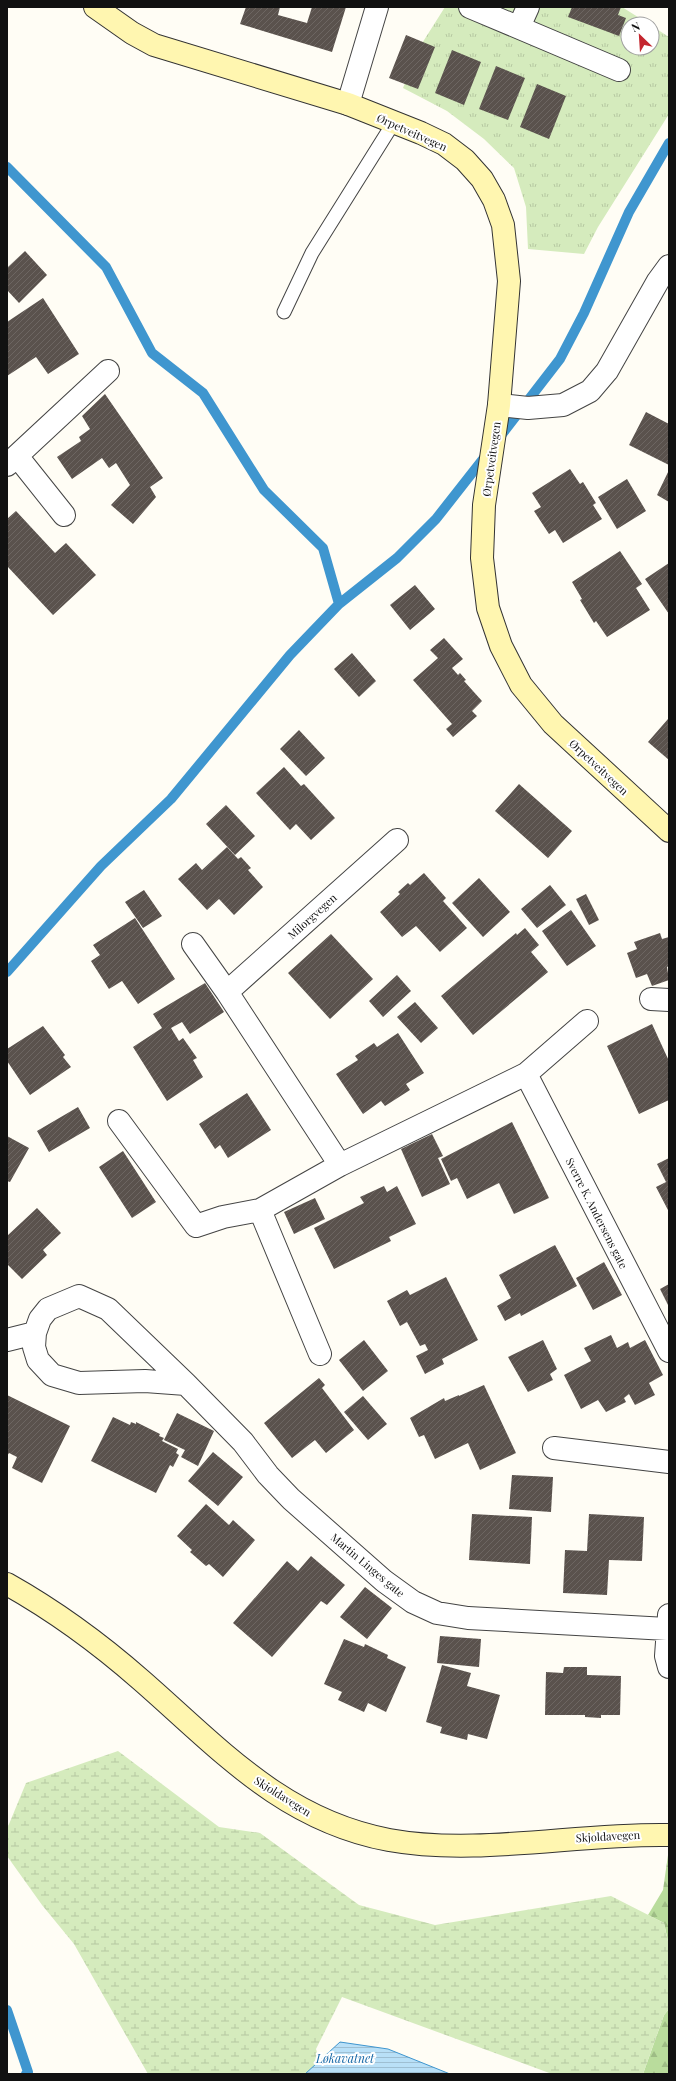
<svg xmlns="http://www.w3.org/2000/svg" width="676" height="2081" viewBox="0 0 676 2081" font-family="'Playfair Display',serif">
<defs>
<pattern id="grass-tufts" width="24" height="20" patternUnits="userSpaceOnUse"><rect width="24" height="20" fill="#d5ebbd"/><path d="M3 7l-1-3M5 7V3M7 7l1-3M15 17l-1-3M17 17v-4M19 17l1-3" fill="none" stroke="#b6c8a1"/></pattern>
<pattern id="forest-firs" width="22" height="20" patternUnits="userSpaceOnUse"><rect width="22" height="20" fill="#b9dc9c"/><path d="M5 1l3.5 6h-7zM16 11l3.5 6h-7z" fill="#9ebc85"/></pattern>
<pattern id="wetland-marsh" width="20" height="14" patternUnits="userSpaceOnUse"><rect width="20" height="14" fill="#d5ebbd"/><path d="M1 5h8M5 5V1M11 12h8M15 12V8" fill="none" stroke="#b6c8a1"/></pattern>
<pattern id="water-rules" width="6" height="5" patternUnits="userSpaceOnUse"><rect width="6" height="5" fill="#b9e0f7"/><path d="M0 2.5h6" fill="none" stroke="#9ebfd3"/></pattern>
<pattern id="building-hatch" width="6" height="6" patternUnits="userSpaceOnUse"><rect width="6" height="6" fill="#5a524d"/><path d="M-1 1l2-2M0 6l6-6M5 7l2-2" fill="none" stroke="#6d6662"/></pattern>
</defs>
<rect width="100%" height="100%" fill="#fffdf5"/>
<path fill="url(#grass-tufts)" d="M445 7H622L649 24H628V48H652V26L669 37V114L598 227 584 254 528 249 526 207 514 168 484 139 447 111 403 88 419 48Z"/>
<path fill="url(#forest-firs)" d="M669 1848V1946L664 1923 648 1915 663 1890Z
M669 2009V2074H643L664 2015Z"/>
<path fill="url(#wetland-marsh)" d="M118 1751 219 1827 260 1833 359 1905 435 1925 611 1896 664 1923 669 1946V2009L664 2015 643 2074H552L342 1997 316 2049 323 2074H148L74 1944 42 1905 7 1856V1829L26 1783Z"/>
<path fill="url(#water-rules)" stroke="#3f96cf" d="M340 2042 388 2049 450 2074H305Z"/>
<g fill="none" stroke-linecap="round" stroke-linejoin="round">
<path stroke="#3f96cf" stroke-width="10" d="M7 167 106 267 152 353 203 393 264 490 323 548 339 604
M499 438 560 359 584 313 629 212 669 143
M7 972 101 866 171 799 290 655 339 604 397 558 436 519 487 454
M7 2010 28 2072 26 2074"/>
</g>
<path fill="url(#building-hatch)" d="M246 7H280L278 15 307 23 312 7H346L332 52 240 24Z
M572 7H621L618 15 626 18 619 36 568 17Z
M406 35 435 47 418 89 389 78Z
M452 50 481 62 464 105 435 93Z
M496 66 525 78 508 120 479 109Z
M537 84 566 96 549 139 520 127Z
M25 251 47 275 19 303 7 290V268Z
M43 298 79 354 48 374 36 357 7 376V322Z
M105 394 163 478 150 487 156 497 133 524 111 505 130 485 116 463 109 468 102 458 72 479 57 457 81 441 79 437 90 429 82 416Z
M646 412 669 424V465L629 445Z
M570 469 580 484 583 482 596 503 593 505 602 519 563 543 555 530 549 534 534 511 541 507 532 493Z
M669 470V502L657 495Z
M627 479 646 511 617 529 598 497Z
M16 511 55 553 66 543 96 575 53 615 7 566V519Z
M620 551 642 584 636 588 650 610 607 637 596 621 594 623 580 600 582 599 572 582Z
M669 563V614L645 579Z
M415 585 435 609 410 630 390 605Z
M444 638 463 659 452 668 458 675 460 673 466 680 464 681 482 701 472 711 477 716 453 737 446 729 452 724 413 680 438 658 430 650Z
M352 653 376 681 359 697 334 669Z
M668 719 669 720V760L648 742Z
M299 730 325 758 306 776 280 749Z
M284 767 301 786 304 784 335 818 311 840 296 824 290 830 256 793Z
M519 784 572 831 548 858 495 811Z
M226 805 255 836 235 855 206 824Z
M227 847 238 859 241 857 251 868 248 870 263 887 234 915 219 899 207 910 178 879 196 863 202 870Z
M424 873 446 898 443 901 467 928 440 952 416 926 402 937 380 912 400 894 398 892 408 883 410 885Z
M479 878 510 912 483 937 452 903Z
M550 885 566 905 537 928 521 909Z
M144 890 162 916 143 928 125 902Z
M586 894 599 920 589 925 576 899Z
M571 910 596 946 567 966 542 931Z
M135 918 175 979 138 1004 122 981 109 989 91 961 100 955 93 945Z
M525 928 539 945 531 952 548 972 473 1035 441 996 516 933 517 935Z
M660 933 662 939 669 937V966L667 967 669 980 652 986 647 974 636 978 627 953 637 949 634 942Z
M331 934 373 979 330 1019 288 973Z
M397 975 411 991 383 1017 369 1001Z
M205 983 224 1012 190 1034 182 1022 171 1028 179 1041 183 1038 197 1058 193 1060 203 1077 167 1101 133 1047 162 1028 153 1014Z
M415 1002 438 1028 421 1043 397 1017Z
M652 1024 669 1061V1100L639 1114 607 1046Z
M43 1026 65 1055 63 1057 71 1067 30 1095 7 1061V1049Z
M398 1033 424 1073 406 1084 410 1090 385 1106 381 1101 363 1114 336 1074 358 1060 355 1056 374 1043 377 1047Z
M247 1093 271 1130 228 1158 220 1145 215 1149 199 1124Z
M78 1107 90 1128 49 1152 37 1131Z
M512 1122 549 1198 514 1214 499 1183 467 1199 457 1178 451 1181 441 1159Z
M432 1134 443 1156 438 1158 450 1184 422 1197 401 1149Z
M7 1136 29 1148 10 1182 7 1181Z
M123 1151 156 1202 132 1218 99 1167Z
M669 1158V1212L656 1187 666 1182 657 1164Z
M384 1186 387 1192 397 1186 416 1224 389 1237 391 1241 334 1269 314 1228 364 1203 360 1197Z
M315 1198 325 1219 294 1234 284 1212Z
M37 1208 61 1233 43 1250 47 1255 22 1279 7 1264V1236Z
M555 1245 577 1286 521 1316 520 1313 505 1321 497 1306 511 1298 499 1275Z
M604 1262 622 1295 593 1310 576 1278Z
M446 1277 478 1340 442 1359 444 1364 425 1374 416 1356 428 1350 425 1344 420 1346 407 1322 400 1326 387 1301 407 1290 410 1295Z
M669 1284V1307L660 1289Z
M611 1335 617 1348 628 1342 630 1348 645 1340 663 1375 649 1383 655 1395 635 1405 629 1394 624 1398 626 1402 606 1412 598 1400 581 1409 564 1375 591 1361 584 1348Z
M364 1340 388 1371 363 1391 339 1360Z
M543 1340 557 1369 550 1374 553 1380 528 1392 508 1357Z
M319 1378 325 1385 322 1388 354 1430 326 1453 315 1440 292 1458 264 1423Z
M484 1385 516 1453 480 1470 468 1443 435 1459 424 1435 419 1437 410 1418 444 1398 445 1401 459 1395V1396Z
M7 1395 70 1426 42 1483 12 1468 17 1457 9 1453 7 1456Z
M363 1396 387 1424 368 1440 344 1412Z
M177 1413 214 1431 198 1466 181 1457 185 1450 164 1440Z
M113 1417 130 1425 131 1422 136 1424V1422L160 1434 159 1436 164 1438 162 1441 178 1449 176 1453 179 1455 173 1467 170 1465 156 1493 91 1461Z
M213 1452 243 1477 218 1506 188 1481Z
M512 1475 553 1477 551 1512 509 1509Z
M206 1504 229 1525 233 1520 255 1540 223 1577 209 1564 206 1566 190 1552 192 1550 177 1536Z
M472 1514 532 1517 530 1564 469 1560Z
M589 1514 644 1517 642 1561 609 1560 607 1595 563 1593 565 1550 587 1551Z
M311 1556 345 1585 327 1605 321 1601 272 1657 233 1623 287 1561 298 1571Z
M365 1587 392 1608 367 1639 340 1617Z
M440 1636 481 1639 479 1667 437 1663Z
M344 1639 364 1647 365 1644 388 1655 387 1658 406 1667 386 1712 368 1703 364 1712 338 1700 342 1692 324 1684Z
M442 1665 471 1673 467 1686 500 1695 487 1739 468 1734 467 1740 440 1733 442 1727 426 1722Z
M564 1667H587V1675L621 1676 620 1715H601V1718L585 1717V1715H545L546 1672 563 1673Z"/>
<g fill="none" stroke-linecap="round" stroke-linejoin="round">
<g stroke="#444" stroke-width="15">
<path id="lane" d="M284 312 312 253 394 122"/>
</g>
<g stroke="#444" stroke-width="24">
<path id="street" d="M470 7 619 70
M519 27 528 7
M348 104 377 7
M499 405 528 408 563 405 590 391 607 371 658 281 669 266
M17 456 64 515
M7 465 108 371
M193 944 227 992
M651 999 669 1000
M526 1074 587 1021
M119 1121 196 1226 223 1217 260 1210
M340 1165 227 992 397 840
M7 1340 35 1333
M320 1354 260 1210 340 1165 526 1074 669 1351
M186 1384 145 1381 79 1383 52 1375 38 1360 34 1347 35 1333 40 1319 48 1309 79 1296 108 1309 186 1384 243 1442 268 1475 291 1499 384 1581 413 1602 437 1613 468 1618 667 1629
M554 1448 669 1462
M669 1615 666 1656 669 1667"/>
</g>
<g stroke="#333" stroke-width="24">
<path id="secondary" d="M95 7 132 33 154 45 348 104 421 133 444 144 465 160 482 179 494 200 503 225 509 281 499 405 484 505 482 558 488 608 501 646 521 685 553 724 669 831
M7 1584C55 1611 100 1644 141 1680 219 1748 282 1820 389 1840 477 1856 579 1833 669 1835"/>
</g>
<use href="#lane" stroke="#fff" stroke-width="13"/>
<use href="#street" stroke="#fff" stroke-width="22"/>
<use href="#secondary" stroke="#fff6b0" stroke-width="22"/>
</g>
<g text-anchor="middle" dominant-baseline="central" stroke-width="4" stroke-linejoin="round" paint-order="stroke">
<g font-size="11" fill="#111" stroke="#fff">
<text transform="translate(412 132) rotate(24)">Ørpetveitvegen</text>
<text transform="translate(491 459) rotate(-82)">Ørpetveitvegen</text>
<text transform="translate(599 767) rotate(43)">Ørpetveitvegen</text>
<text transform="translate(312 916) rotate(-42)">Milorgvegen</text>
<text transform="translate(597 1213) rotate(63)">Sverre K. Andersens gate</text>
<text transform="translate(368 1565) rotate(40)">Martin Linges gate</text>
<text transform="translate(283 1796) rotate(32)">Skjoldavegen</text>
<text transform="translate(608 1836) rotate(-3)">Skjoldavegen</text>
</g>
<g font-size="12" font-style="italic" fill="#1768a6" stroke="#fff">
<text x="345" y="2058">Løkavatnet</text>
</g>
</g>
<rect width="676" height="2081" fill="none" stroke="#111111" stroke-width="16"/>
<g transform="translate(640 36) rotate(335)"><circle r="19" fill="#ffffff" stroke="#a0a0a0"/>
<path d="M0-3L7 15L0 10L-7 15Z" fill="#c4262e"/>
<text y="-6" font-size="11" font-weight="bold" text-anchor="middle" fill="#111111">N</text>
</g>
</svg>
